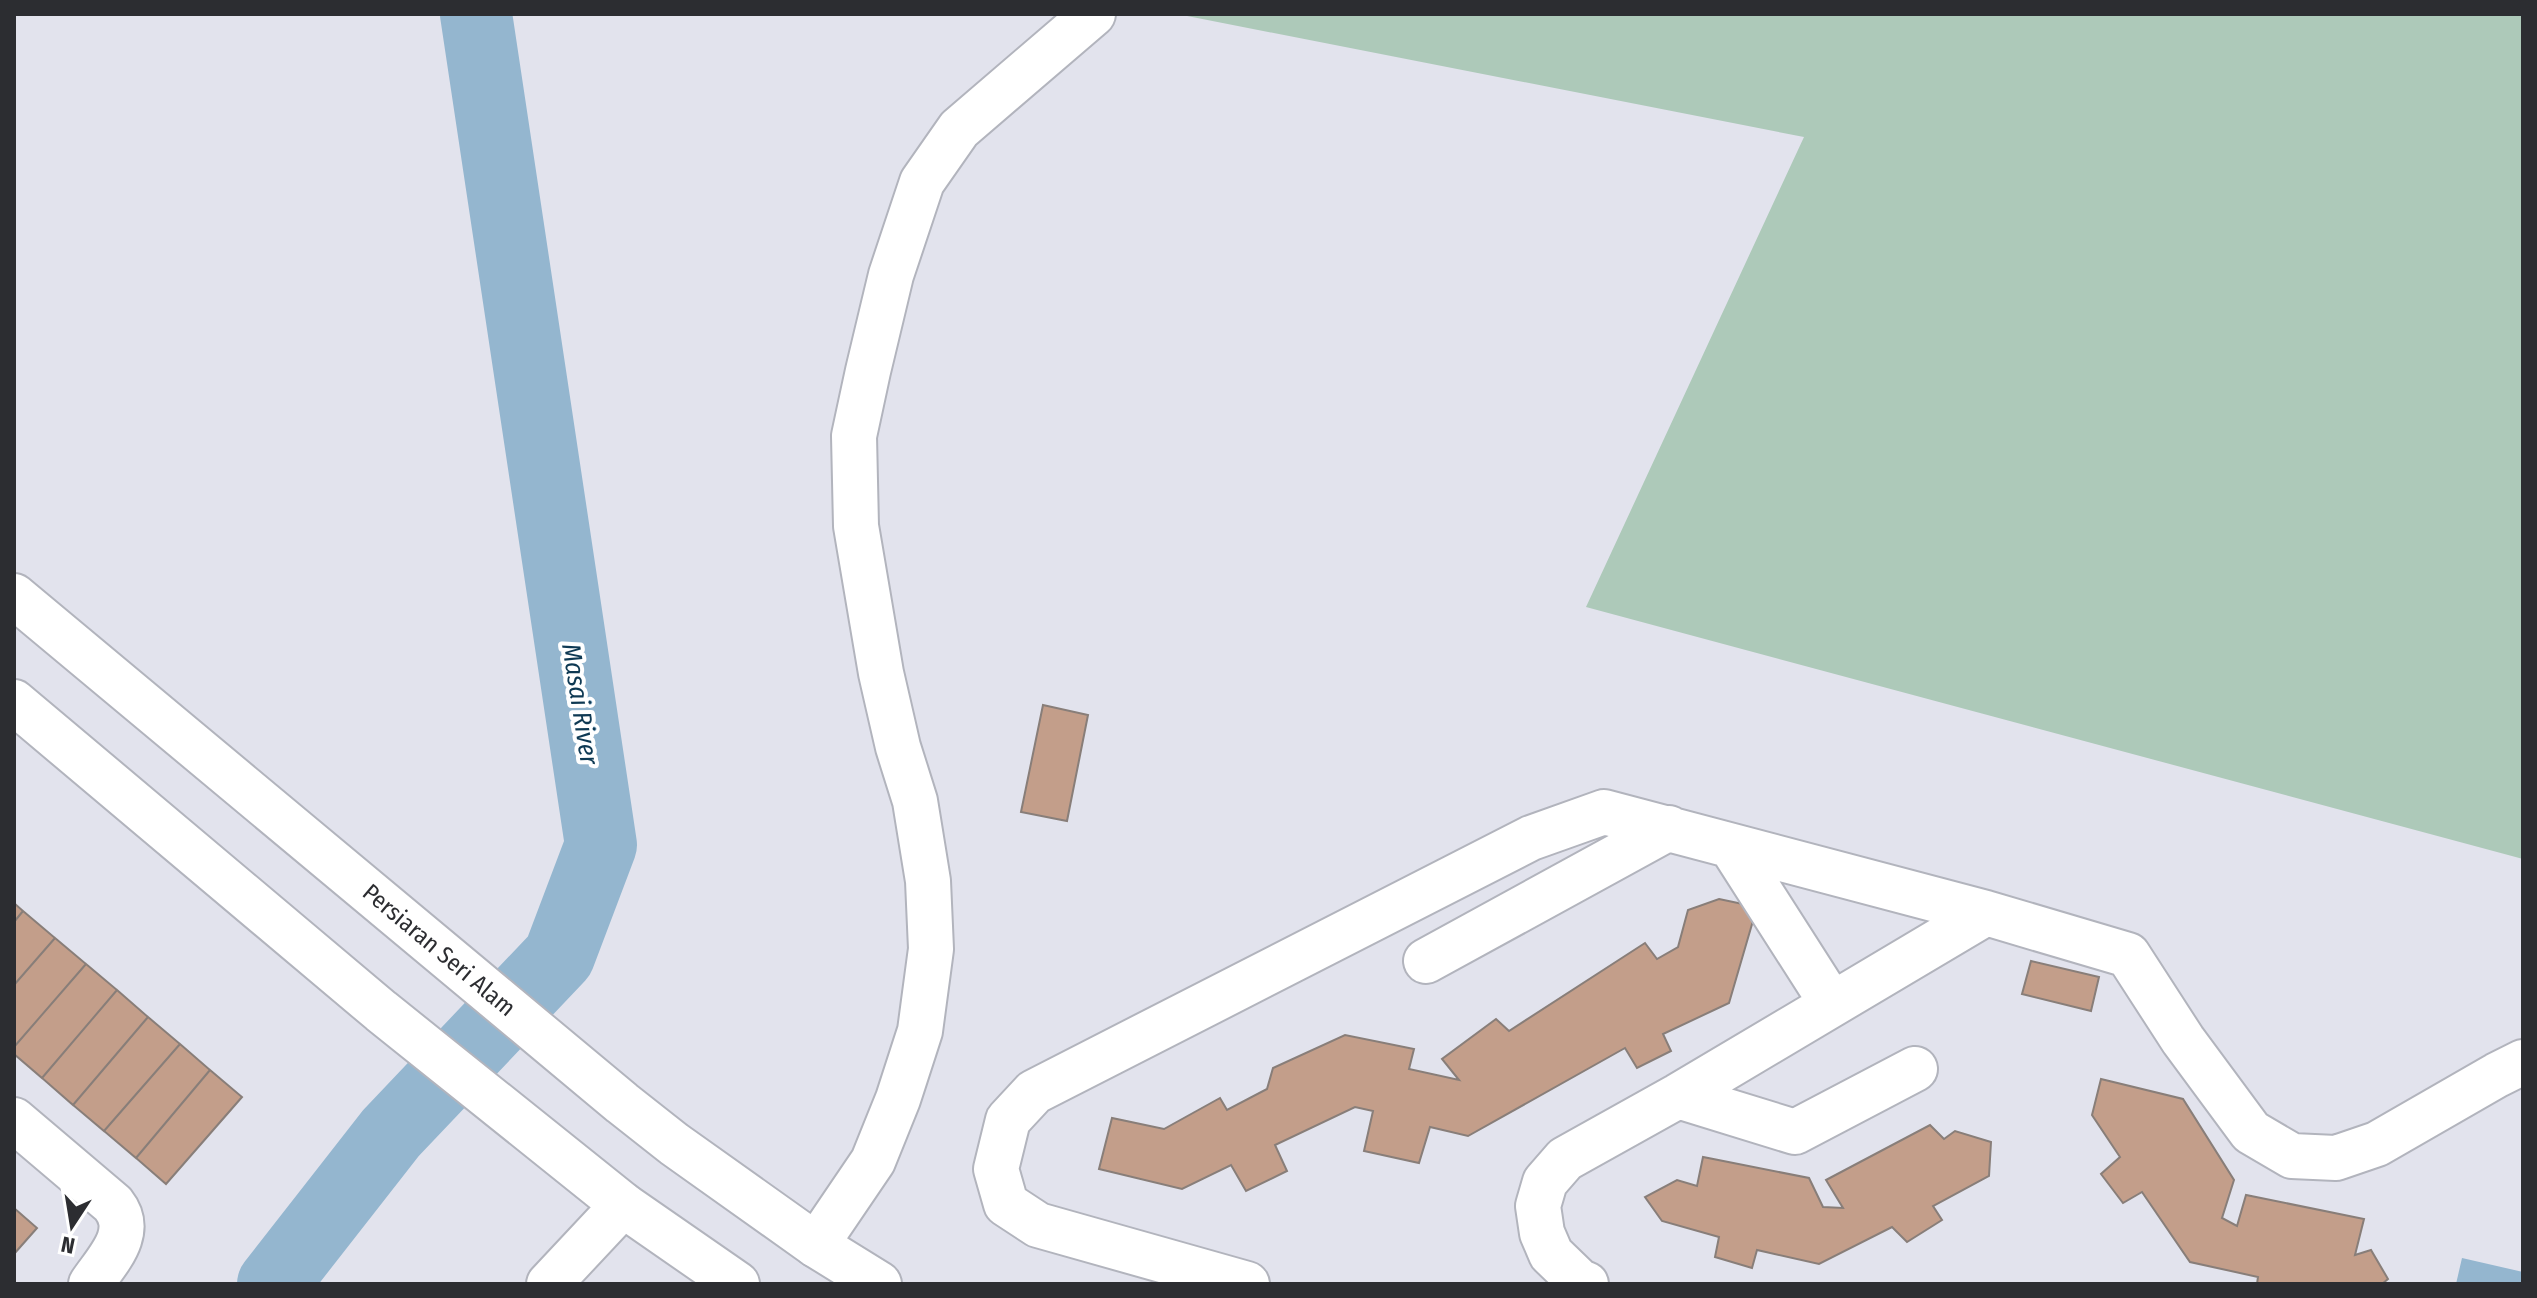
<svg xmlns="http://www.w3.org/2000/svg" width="2537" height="1298" viewBox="0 0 2537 1298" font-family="'Fira Sans Condensed',sans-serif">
<rect width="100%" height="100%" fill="#e2e3ed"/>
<path fill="#adc9b9" d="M1177 14H2523V859L1586 607 1804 137Z"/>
<path fill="#94b6cf" d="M2462 1258 2523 1272V1284H2456Z"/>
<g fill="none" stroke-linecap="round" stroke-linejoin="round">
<path stroke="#94b6cf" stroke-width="72" d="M273 1284 391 1133 559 956 601 845 476 14"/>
</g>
<path fill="#c39e8a" stroke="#887e79" stroke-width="2" d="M1043 705 1088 715 1067 821 1021 812Z
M1719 899 1757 907 1729 1003 1663 1034 1671 1051 1637 1068 1625 1048 1468 1136 1430 1127 1419 1163 1364 1151 1373 1111 1355 1107 1275 1145 1287 1171 1246 1191 1231 1165 1182 1189 1099 1169 1112 1118 1164 1129 1220 1098 1227 1110 1267 1089 1273 1068 1345 1035 1414 1049 1409 1069 1459 1080 1442 1059 1496 1019 1509 1031 1645 943 1657 959 1678 947 1688 910Z
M14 903 23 911 14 922Z
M23 911 55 938 14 985V922Z
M55 938 86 964 14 1047V985Z
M2031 961 2099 977 2091 1011 2022 994Z
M86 964 117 990 42 1078 14 1054V1047Z
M117 990 148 1017 73 1105 42 1078Z
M148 1017 180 1044 104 1131 73 1105Z
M180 1044 210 1070 136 1158 104 1131Z
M210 1070 242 1097 166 1184 136 1158Z
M2101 1079 2183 1099 2234 1180 2222 1218 2237 1226 2246 1195 2364 1219 2355 1255 2371 1250 2388 1279 2382 1284H2257L2258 1277 2190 1262 2142 1192 2123 1203 2101 1174 2120 1157 2092 1115Z
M1930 1125 1944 1139 1955 1131 1991 1142 1989 1176 1933 1206 1942 1220 1907 1242 1892 1227 1819 1264 1757 1250 1752 1268 1715 1257 1719 1237 1662 1221 1645 1197 1677 1180 1697 1186 1703 1157 1809 1178 1823 1207 1843 1208 1826 1180Z
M14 1208 37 1228 14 1254Z"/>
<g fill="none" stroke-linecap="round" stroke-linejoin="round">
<g stroke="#b2b4bd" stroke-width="48">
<path id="minor" d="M1731 846 1832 1004
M1426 961 1669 828
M1678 1096 1795 1132 1915 1069
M14 1120 113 1204C136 1233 107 1260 91 1284
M816 1245 873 1161 898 1099 920 1031 931 949 928 881 915 801 898 747 881 673 856 526 854 436 868 371 891 275 922 182 959 129 1093 14
M549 1284 623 1205
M1247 1284 1038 1225 1006 1204 996 1169 1008 1120 1034 1092 1531 838 1604 812 1986 913 2128 955 2183 1040 2251 1132 2292 1156 2336 1158 2377 1144 2497 1075 2523 1062
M1586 1284 1580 1282 1551 1254 1542 1233 1538 1206 1545 1182 1565 1159 1678 1096 1986 913"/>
</g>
<g stroke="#b2b4bd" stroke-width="48">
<path id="major" d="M14 596 622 1103 674 1144 816 1245 879 1284
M14 702 381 1011 623 1205 737 1284"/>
</g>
<use href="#minor" stroke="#fff" stroke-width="44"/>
<use href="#major" stroke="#fff" stroke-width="44"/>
</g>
<g text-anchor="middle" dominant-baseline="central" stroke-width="8" stroke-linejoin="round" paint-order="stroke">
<g font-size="24" fill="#2c2d31" stroke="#fff">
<text transform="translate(439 950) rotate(40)">Persiaran Seri Alam</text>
</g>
<g font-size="26" font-style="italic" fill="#0e3953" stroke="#fff">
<text transform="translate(580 704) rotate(81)">Masai River</text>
</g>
</g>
<rect width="2537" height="1298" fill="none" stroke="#2c2d31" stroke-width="32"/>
<g transform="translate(72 1226) rotate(192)" stroke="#ffffff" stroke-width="6" paint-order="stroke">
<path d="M0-6L14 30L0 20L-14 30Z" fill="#2c2d31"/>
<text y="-12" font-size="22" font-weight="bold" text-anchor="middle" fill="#2c2d31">N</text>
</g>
</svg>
